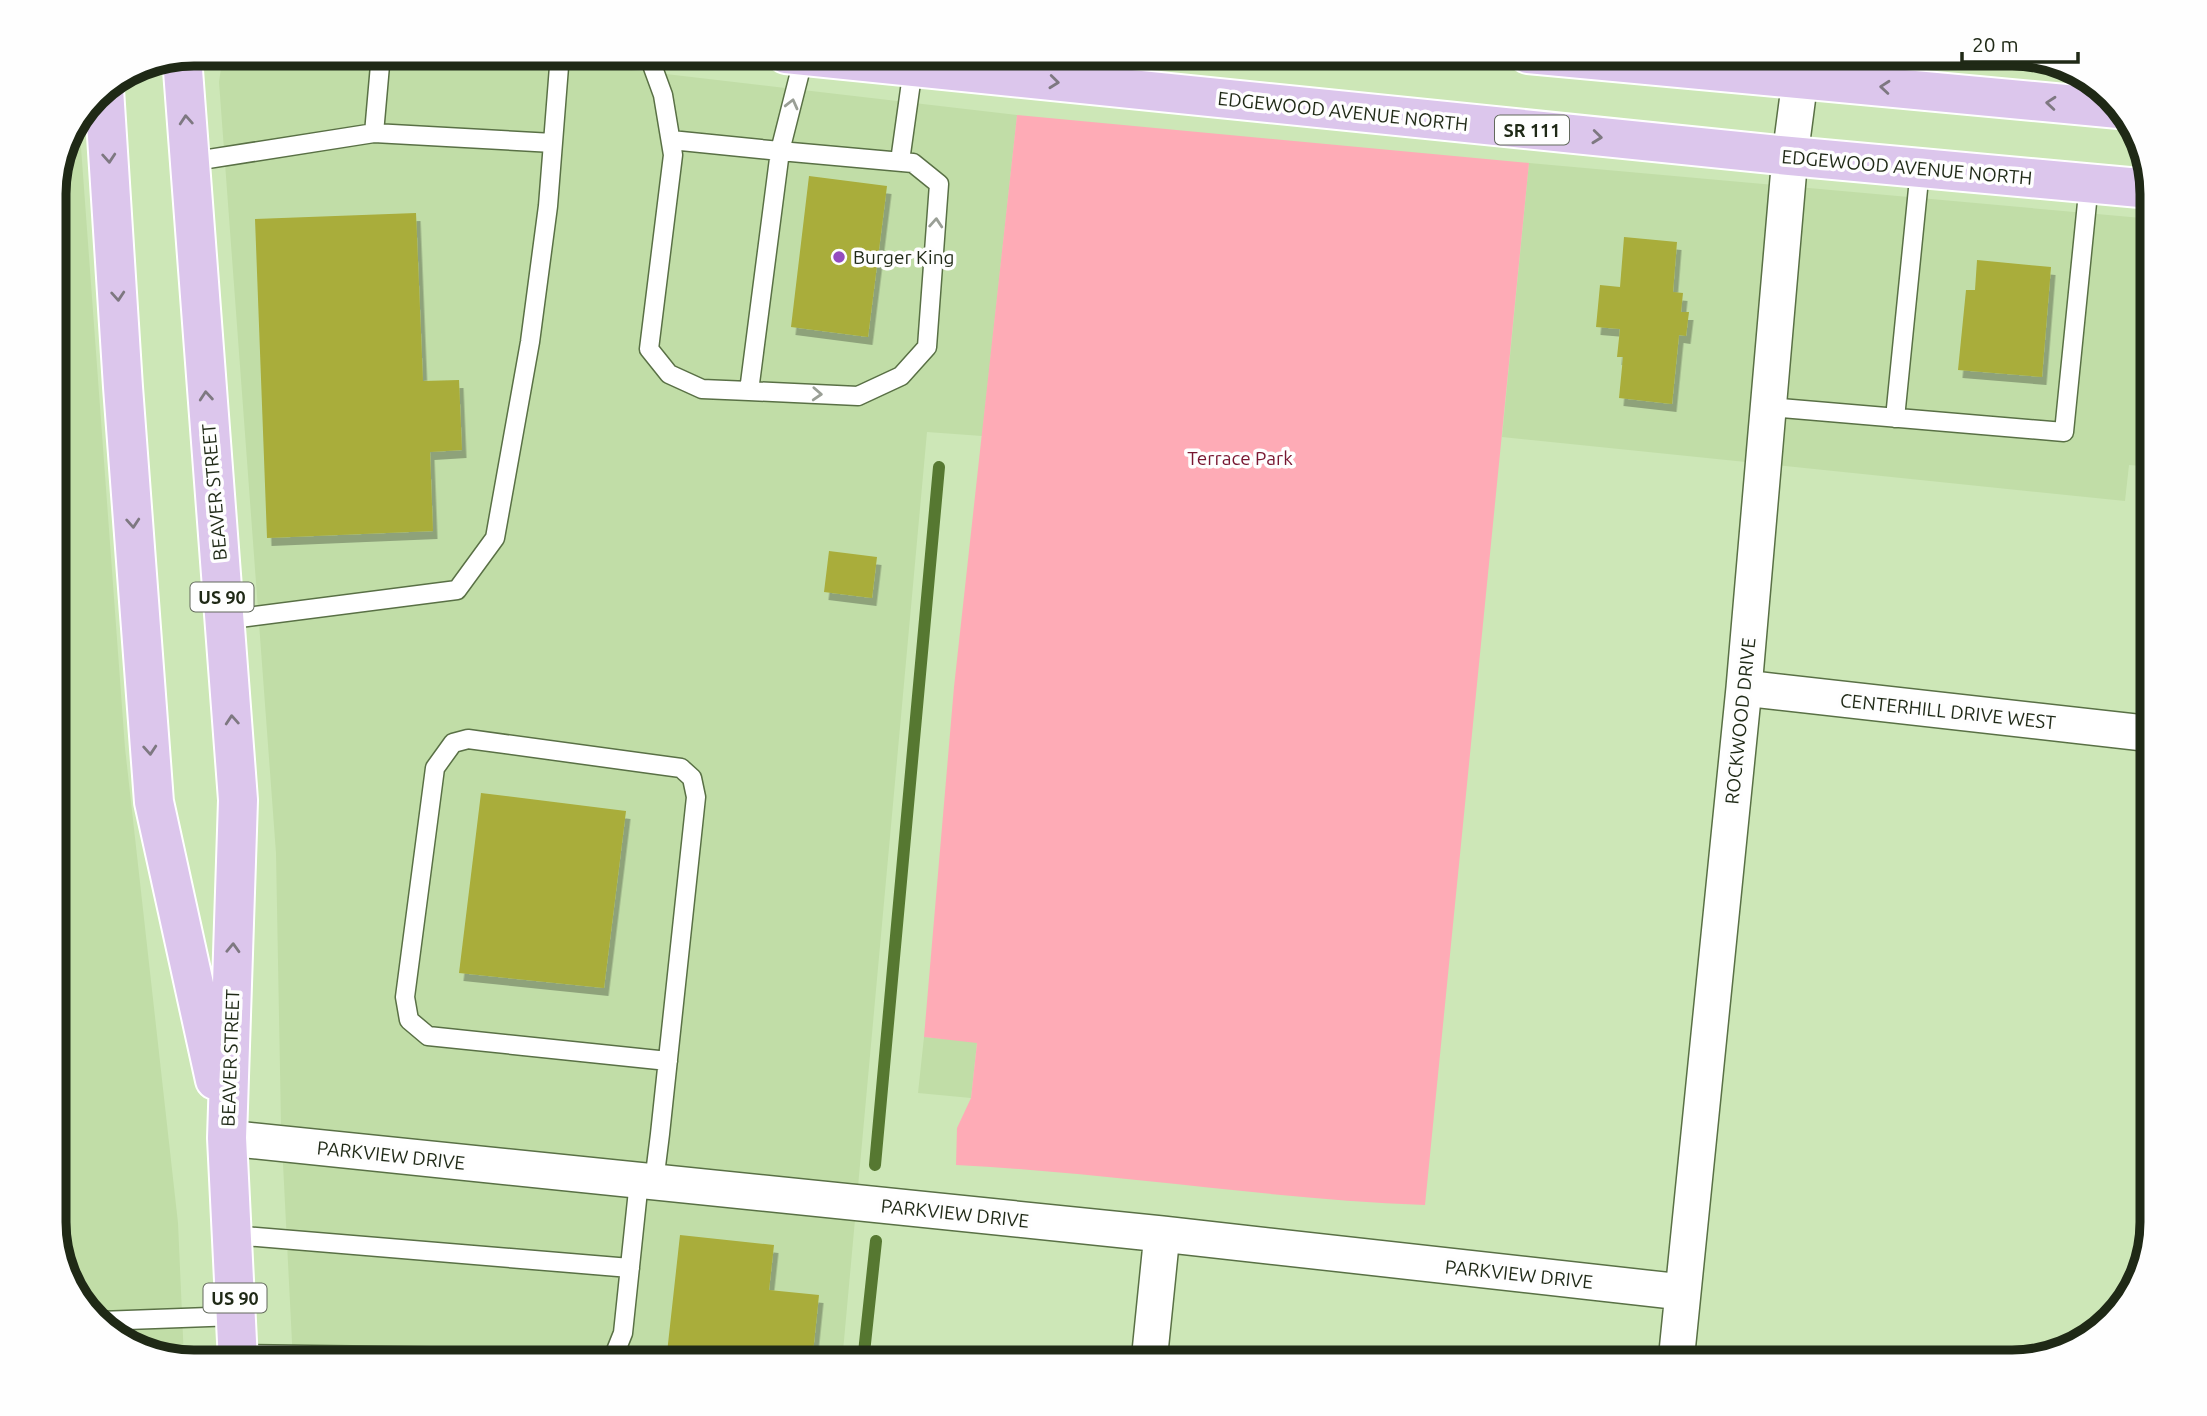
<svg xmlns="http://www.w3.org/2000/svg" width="2207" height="1416" viewBox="0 0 2207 1416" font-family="Ubuntu,sans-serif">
<defs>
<filter id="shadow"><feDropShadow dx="4.5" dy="8" stdDeviation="0" flood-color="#0004"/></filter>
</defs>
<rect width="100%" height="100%" fill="#cde7b7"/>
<path fill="#c1dda7" d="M226 54H495L1017 115 982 436 927 432 842 1362H293L281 1124 276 853 219 82 222 61Z
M1929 54H2012L2050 66Z
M79 120 125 748 178 1223 184 1359 117 1338 73 1291 55 1230V186L65 141Z
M1529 163 2153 219V467L2129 465 2125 501 1502 437Z
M924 1037 977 1042 971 1098 918 1093Z"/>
<path fill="#feabb6" d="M1017 115 1529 163 1425 1205C1268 1199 1113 1173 956 1165L957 1128 971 1098 977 1043 924 1037 954 687Z"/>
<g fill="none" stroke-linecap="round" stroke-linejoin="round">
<path stroke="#567831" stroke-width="12" d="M875 1165 939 467
M863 1362 876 1241"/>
</g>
<path fill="#a9ad3b" filter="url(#shadow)" d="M809 176 887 186 868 337 791 327Z
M416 213 423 381 459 380 462 450 430 452 433 531 267 538 255 219Z
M1624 237 1677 242 1673 292 1683 293 1681 312H1689L1686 336 1679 335 1672 404 1619 398 1623 357H1617L1620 329 1596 327 1600 285 1620 287Z
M1977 260 2051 267 2042 377 1958 370 1966 290H1975Z
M829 551 877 557 872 598 824 592Z
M481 793 626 811 604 988 459 973Z
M680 1235 774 1245 769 1290 819 1295 812 1362H666Z"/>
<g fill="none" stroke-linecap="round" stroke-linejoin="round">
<g stroke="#597045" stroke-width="21">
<path id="service" d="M648 54 663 95 673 155 649 349 669 374 702 389 749 391 780 151 671 140
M1800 80 1805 54
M374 133 381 54
M900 161 913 68
M189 162 374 133 553 143
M749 391 858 396 901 376 927 347 939 184 913 163 780 151 804 56
M1769 407 2064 432 2089 183
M1895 418 1920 169
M224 620 457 590 495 538 530 342 548 206 560 54
M654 1182 660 1134 696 797 692 778 681 768 468 739 453 743 435 768 405 997 409 1020 428 1036 668 1061
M232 1235 630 1268
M100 1321 236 1316
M238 1354 540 1358 585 1362
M597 1362 615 1353 623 1333 639 1181"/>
</g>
<g stroke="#597045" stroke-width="38">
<path id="minor" d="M1744 688 2153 734
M227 1138 1162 1234 1682 1292
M1149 1362 1162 1234
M1676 1362 1744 688 1790 156 1800 80"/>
</g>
<g stroke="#fff" stroke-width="42">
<path id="primary" d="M786 54 1790 156 2151 189
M1528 54 2119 109
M182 57 238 800 227 1138 238 1362
M104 89 123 387 154 802 215 1080"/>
</g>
<use href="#service" stroke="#fff" stroke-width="18"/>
<use href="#minor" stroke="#fff" stroke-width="35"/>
<use href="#primary" stroke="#dcc6ec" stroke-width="38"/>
</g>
<defs><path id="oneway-chevron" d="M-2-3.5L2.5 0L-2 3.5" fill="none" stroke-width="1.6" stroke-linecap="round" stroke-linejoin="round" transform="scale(1.75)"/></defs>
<g stroke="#7e7881">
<use href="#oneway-chevron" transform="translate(1054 82) rotate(6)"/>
<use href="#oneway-chevron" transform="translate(1885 87) rotate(-175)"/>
<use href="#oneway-chevron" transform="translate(2051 103) rotate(-175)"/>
<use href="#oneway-chevron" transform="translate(186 120) rotate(-94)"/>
<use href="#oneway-chevron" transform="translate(1597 137) rotate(6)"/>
<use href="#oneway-chevron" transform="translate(109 158) rotate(86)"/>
<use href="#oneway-chevron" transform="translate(118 296) rotate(86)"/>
<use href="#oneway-chevron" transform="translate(206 396) rotate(-95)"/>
<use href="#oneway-chevron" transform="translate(133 523) rotate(86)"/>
<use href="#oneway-chevron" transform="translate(232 720) rotate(-94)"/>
<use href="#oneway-chevron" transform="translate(150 750) rotate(86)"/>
<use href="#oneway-chevron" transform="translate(233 948) rotate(-88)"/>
</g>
<g stroke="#9a9f96">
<use href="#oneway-chevron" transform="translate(792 104) rotate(-76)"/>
<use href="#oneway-chevron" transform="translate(936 223) rotate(-86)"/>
<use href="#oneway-chevron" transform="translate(817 394) rotate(3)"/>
</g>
<circle fill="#954cbf" stroke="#fefefe" stroke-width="2.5" cx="839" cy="257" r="7"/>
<g text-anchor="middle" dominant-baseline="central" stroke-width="7" stroke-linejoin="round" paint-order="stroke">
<g fill="#fefefe" stroke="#62695c" stroke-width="2">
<rect x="1495" y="115.5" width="74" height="29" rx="5"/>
<rect x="190.5" y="582.5" width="63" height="29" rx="5"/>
<rect x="203.5" y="1283.5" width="63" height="29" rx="5"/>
</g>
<g font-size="18" font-weight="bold" fill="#1f2916">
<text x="1532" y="130">SR 111</text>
<text x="222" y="597">US 90</text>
<text x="235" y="1298">US 90</text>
</g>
<g font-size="19" fill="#1f2916" stroke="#fefefe">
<text transform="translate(1343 111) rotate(6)">EDGEWOOD AVENUE NORTH</text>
<text transform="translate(1907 167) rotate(5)">EDGEWOOD AVENUE NORTH</text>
<text transform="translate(214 492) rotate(-95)">BEAVER STREET</text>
<text transform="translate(1948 711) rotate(6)">CENTERHILL DRIVE WEST</text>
<text transform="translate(1740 721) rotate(-84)">ROCKWOOD DRIVE</text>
<text transform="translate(230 1058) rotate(-88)">BEAVER STREET</text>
<text transform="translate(391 1155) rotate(6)">PARKVIEW DRIVE</text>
<text transform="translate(955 1213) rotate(6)">PARKVIEW DRIVE</text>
<text transform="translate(1519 1274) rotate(6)">PARKVIEW DRIVE</text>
</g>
<g font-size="19" fill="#1f2916" stroke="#fefefe" text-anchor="start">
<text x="853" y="257">Burger King</text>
</g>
<g font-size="19" fill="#771630" stroke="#fefefe">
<text x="1240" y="458">Terrace Park</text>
</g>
</g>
<path d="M0 0H2207V1416H0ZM194 66H2012A128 128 0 0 1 2140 194V1222A128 128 0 0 1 2012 1350H194A128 128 0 0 1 66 1222V194A128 128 0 0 1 194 66Z" fill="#fefefe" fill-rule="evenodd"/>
<path fill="none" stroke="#1f2916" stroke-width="9" d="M194 66H2012A128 128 0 0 1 2140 194V1222A128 128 0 0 1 2012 1350H194A128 128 0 0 1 66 1222V194A128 128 0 0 1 194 66Z"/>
<path d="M1962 52v10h116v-10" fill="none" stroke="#1f2916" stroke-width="3.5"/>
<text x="1972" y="52" font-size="21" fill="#1f2916" stroke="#fefefe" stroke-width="5" paint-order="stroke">20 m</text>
</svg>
